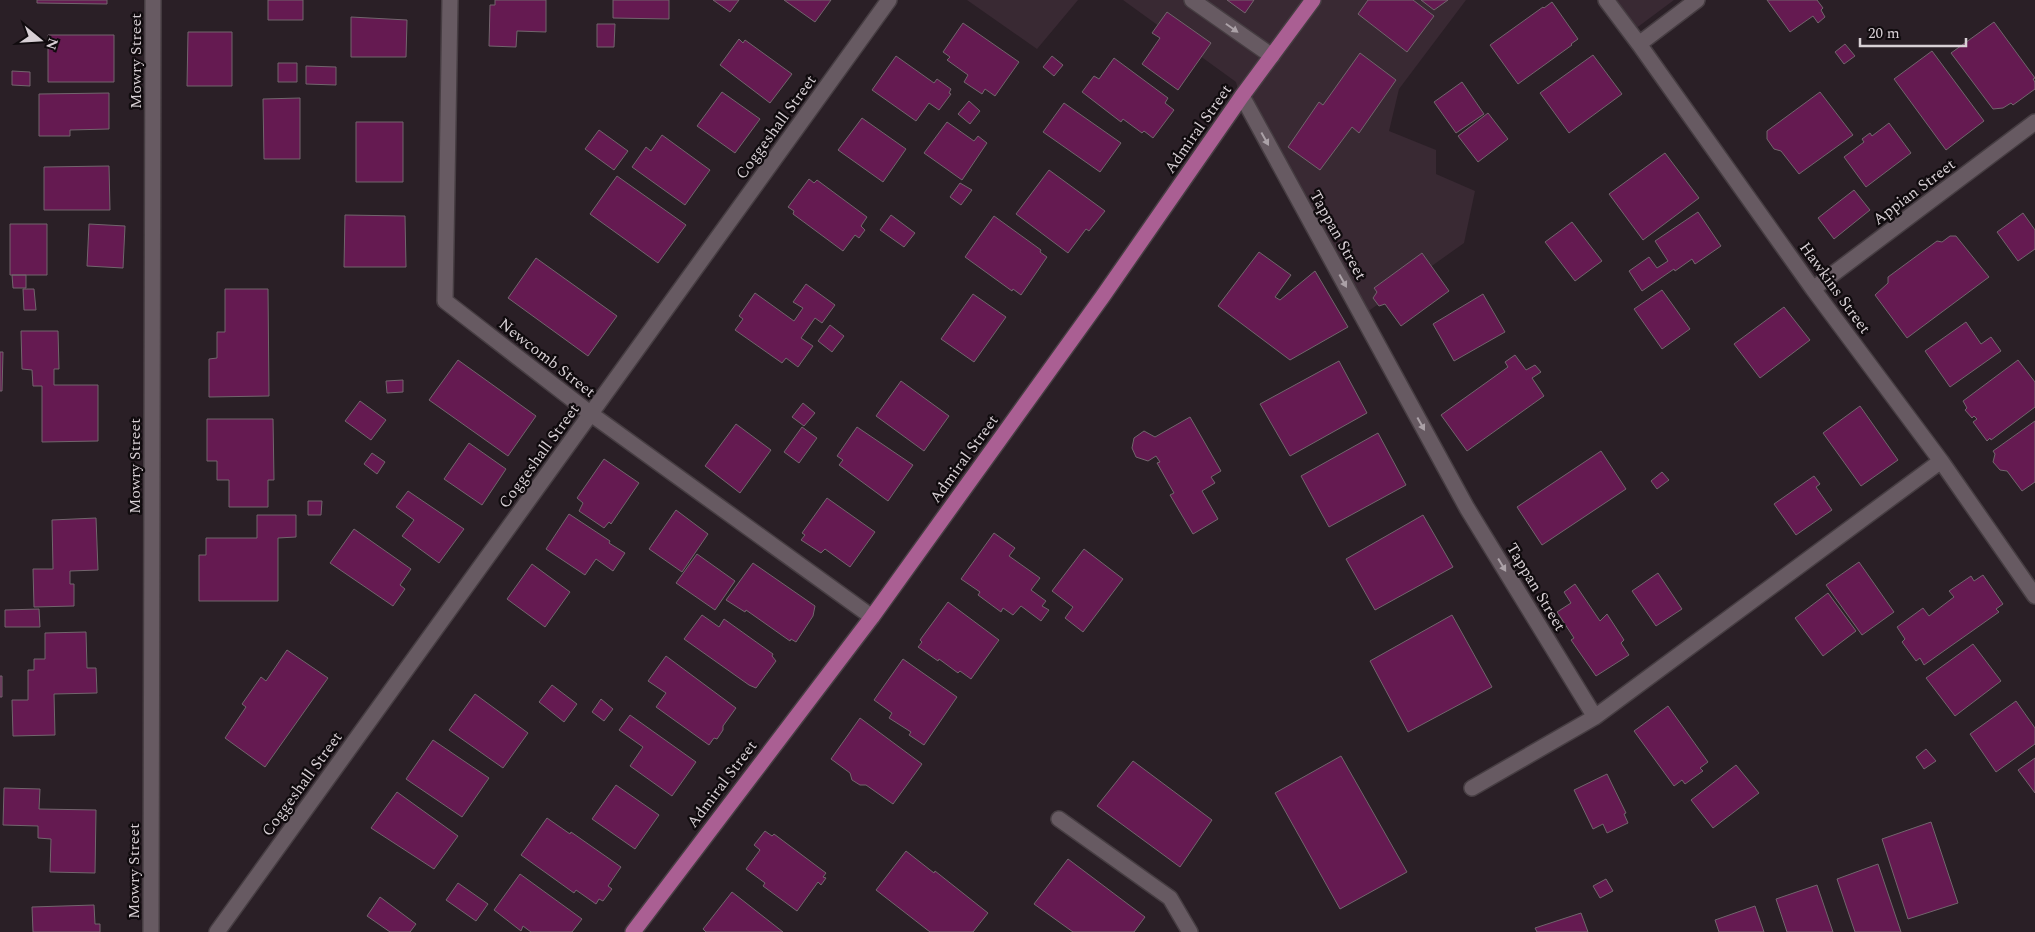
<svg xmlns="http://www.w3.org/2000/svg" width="2035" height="932" viewBox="0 0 2035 932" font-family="Spectral,serif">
<rect width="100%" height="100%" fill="#2a1f26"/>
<path fill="#392933" d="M967 0H1078L1037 49Z
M1123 0H1466L1399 89 1389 131 1436 150V174L1475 191 1464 243 1363 315 1242 105 1236 82Z
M1601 0H1674L1631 32Z"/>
<path fill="#651a51" stroke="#72656d" d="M37 0H107V4L37 3Z
M268 0H303V20H268Z
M495 0H546V32L517 31 516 47 489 46 490 5H495Z
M613 0H669V19L613 18Z
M713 0H739L730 12Z
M784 0H831L815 22Z
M1227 0H1254L1245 13Z
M1368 0H1413L1434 16 1407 52 1358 14Z
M1421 0H1448L1434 10Z
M1767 0H1817L1823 8 1821 10 1825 17 1818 23 1813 16 1790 32Z
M1552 2 1578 39 1571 44 1572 45 1518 84 1490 45 1543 7 1544 8Z
M1167 12 1211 43 1178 90 1142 64 1160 38 1152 33Z
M351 17 407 20 406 57H351Z
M1994 22 2035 78 2033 79 2035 82V89L2013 105 2011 103 2003 108 1993 109 1951 53Z
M963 23 1019 62 995 96 985 89 982 94 964 82 968 75 947 60 950 57 943 52Z
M597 24H615L614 47H597Z
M188 32H232V86H187Z
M48 35H114V82H48Z
M739 39 743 43 745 40 792 74 770 103 720 65Z
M1845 44 1855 56 1844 64 1835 52Z
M1932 51 1984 121 1946 150 1894 79Z
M1360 53 1396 80 1359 133 1352 127 1320 170 1288 147 1319 102 1323 105Z
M1593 55 1622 94 1569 133 1540 93Z
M896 56 934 83 937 79 951 89 949 93 951 94 939 110 929 103 916 121 872 90Z
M1052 56 1063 65 1054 76 1043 67Z
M1114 58 1168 98 1165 103 1174 110 1153 138 1144 131 1142 133 1123 119 1121 122 1082 92 1094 76 1099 79Z
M278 63H297V82H278Z
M306 66 336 67V85L306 84Z
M12 71 30 72V86L12 85Z
M1462 82 1484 114 1456 133 1434 102Z
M722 92 760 119 735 153 697 126Z
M1820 92 1853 135 1799 174 1781 151 1774 149 1767 139V131Z
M109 93V129L70 130V136H39V94Z
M300 98V159H264L263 99Z
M969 101 980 111 970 124 958 114Z
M1064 103 1121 143 1100 172 1043 132Z
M1488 113 1508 139 1478 162 1458 136Z
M862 118 906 149 883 182 838 150Z
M356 122H403V182H356Z
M947 122 974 141 978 136 987 143 962 180 924 153Z
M1889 123 1911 153 1866 187 1844 157 1864 142 1862 139 1870 133 1872 136Z
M599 130 628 151 614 170 585 149Z
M662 135 710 170 685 205 632 167 646 147 651 151Z
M1665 153 1699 198 1643 240 1609 194Z
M109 166 110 210H44V167Z
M1049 170 1105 211 1089 231 1086 229 1068 253 1016 214Z
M617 176 686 225 658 263 590 214Z
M809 179 814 183 817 180 867 217 861 226 865 230 859 238 855 235 843 251 793 214 794 211 788 207Z
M960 183 972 190 961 205 950 197Z
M1854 190 1870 210 1834 239 1818 218Z
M1698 212 1721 246 1695 264 1692 259 1675 271 1674 269 1642 291 1629 271 1649 257 1657 268 1668 261 1655 241Z
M2023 213 2035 230V249L2018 261 1997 232Z
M345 215 405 216 406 267H344Z
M891 215 915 233 904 247 880 230Z
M994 216 1041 250 1040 252 1047 257 1021 295 1013 289 1012 291 965 257Z
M1572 222 1602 261 1575 281 1545 242Z
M10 224H47V275H10Z
M89 224 125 226 123 268 87 266Z
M1950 236H1956L1989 277 1907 338 1875 295 1888 283V277L1937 241 1942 242Z
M1259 252 1291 275 1275 297 1280 300 1315 271 1348 327 1290 360 1218 306Z
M1422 253 1449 291 1401 326 1385 304 1379 306 1373 298 1377 292 1374 288Z
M536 258 617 316 588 356 508 298Z
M12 275H26V288H13Z
M806 284 835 305 822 323 815 318 801 338 813 346 798 367 786 358 782 363 735 330 743 319 739 316 755 293 794 321 803 308 793 302Z
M23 289H34L36 310H24Z
M225 289H268L269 396 209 397V359L217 358V332H225Z
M1662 290 1690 329 1662 349 1634 309Z
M973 294 1006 317 974 362 941 339Z
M1483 294 1505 332 1454 361 1433 324Z
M1784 307 1810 340 1760 378 1734 344Z
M1966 322 1981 344 1991 337 2001 351 1950 387 1925 351Z
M830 325 844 336 832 352 818 341Z
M21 331H58L59 369H54V385H98V441L42 442V386H33L32 370 22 369Z
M0 352H3L2 391H0Z
M1515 355 1526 370 1535 365 1541 372 1532 378 1544 396 1467 451 1441 415 1508 367 1505 362Z
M458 360 536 416 508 456 429 400Z
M2018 360 2035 382V407L1991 440 1990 438 1987 441 1973 422 1977 419 1974 416 1972 418 1965 410 1967 408 1963 401Z
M1339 361 1367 413 1290 456 1260 404Z
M403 380V392L387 393 386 381Z
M901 381 949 416 924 451 876 416Z
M360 401 386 420 371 440 345 421Z
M803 403 815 413 804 426 792 417Z
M1860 406 1898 460 1861 486 1823 433Z
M1190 417 1221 471 1211 477 1215 483 1202 491 1218 519 1193 534 1170 495 1174 493 1157 463 1160 462 1156 456 1148 461 1136 457 1132 448 1134 438 1144 431 1155 437Z
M207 419H273L274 480H268V507H229V480H217V461H207Z
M2035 421V482L2022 491 2007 471 2000 470 1993 462 1995 454 1993 451Z
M736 424 771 450 740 493 705 466Z
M802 427 817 438 799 463 784 452Z
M857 427 913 465 888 501 839 465 843 460 837 456Z
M1378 433 1406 485 1329 527 1301 476Z
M469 443 506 469 482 505 444 479Z
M1601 451 1626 489 1542 545 1517 507Z
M372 453 385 462 377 474 364 464Z
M604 459 639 483 611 524 609 522 604 528 579 511 583 503 577 498Z
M1662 472 1669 480 1657 489 1651 481Z
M1814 476 1820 484 1816 487 1832 510 1796 535 1774 504Z
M408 491 464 529 439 563 402 536 414 520 396 507Z
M827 498 875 532 850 567 825 549 821 553 801 540 805 535 802 533Z
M308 501H322L321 515H308Z
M676 510 708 534 682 572 649 549Z
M569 514 610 541 609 543 625 553 613 571 596 559 585 575 546 549Z
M257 515H296V537L278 538V601H199V555H206V538H257Z
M1423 515 1453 567 1375 610 1346 559Z
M96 518 98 570 70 571V584H74V606L34 607 33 569H53L52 520Z
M354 529 411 569 400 585 405 589 393 606 330 563Z
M994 533 1015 548 1009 556 1040 578 1031 590 1046 601 1042 606 1049 610 1041 621 1021 606 1013 615 1003 608 1001 612 978 595 980 592 961 579Z
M1084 549 1123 579 1083 632 1065 618 1073 607 1052 591Z
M697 554 735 581 715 610 676 583Z
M1859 562 1894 612 1862 635 1826 585Z
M753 563 815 606 813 616 796 642 791 639 790 641 746 610 745 612 726 600Z
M532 564 570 592 545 627 507 599Z
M1658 573 1682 609 1656 626 1632 591Z
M1983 575 2003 604 1996 609 1999 612 1924 665 1920 658 1916 661 1902 642 1905 639 1897 627 1923 608 1929 616 1954 597 1949 591 1971 576 1974 581Z
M1575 584 1600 621 1607 614 1624 640 1621 643 1629 655 1596 676 1571 640 1574 638 1557 612 1571 603 1564 592Z
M1828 593 1856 631 1823 656 1795 618Z
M948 602 999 640 971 679 960 671 958 673 939 659 938 661 918 647 922 642 920 640Z
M39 609 40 627H5V610Z
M702 615 719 627 724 619 773 654 772 656 776 661 756 688 749 685 684 639Z
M1452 615 1492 687 1408 732 1370 661Z
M86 632 87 668H96L97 693 54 694 55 735 13 736 12 700H28V670H34V659H45V633Z
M1973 644 2001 681 1955 716 1926 678Z
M287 650 328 678 265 767 225 738 246 707 242 704 261 677 266 681Z
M666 656 736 708 723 726V730L717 739 714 738 709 745 656 707 666 693 648 681Z
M903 659 957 697 924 745 909 735 911 732 889 718 892 713 874 700Z
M0 676H2V697H0Z
M552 685 577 704 564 722 539 702Z
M475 694 528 733 503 768 449 730Z
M601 699 613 709 604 721 592 712Z
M2016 701 2035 728V744L1996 772 1970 734Z
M1668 706 1708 762 1700 768 1703 771 1685 784 1682 780 1674 786 1634 731Z
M630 715 696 762 672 796 630 766 643 747 619 730Z
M860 718 922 764 893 804 866 785H860L852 780 850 773 831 759Z
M433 740 489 778 462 817 406 779Z
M1926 749 1936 761 1924 769 1916 757Z
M1341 756 1407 872 1340 909 1275 793Z
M2035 758V793L2018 770Z
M1133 761 1212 820 1180 867 1097 806Z
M1736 765 1759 793 1713 828 1691 800Z
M1607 774 1626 813 1624 814 1628 823 1607 833 1603 824 1593 829 1574 790Z
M616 785 659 815 635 849 592 819Z
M4 788 40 789 39 809 96 810 95 873 50 872 51 839 38 838V826L3 825Z
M397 792 458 836 434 869 371 828Z
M547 818 570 834 571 832 621 867 608 886 612 889 603 901 599 899 596 904 576 890 574 893 521 855Z
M1931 822 1958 903 1908 919 1882 839Z
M765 831 772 836 774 834 826 873 823 877 826 878 821 885 818 882 797 911 763 886 765 883 746 869 760 850 754 845Z
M906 851 934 873 935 871 988 913 973 932H930L876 890Z
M1068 859 1145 917 1134 932H1073L1034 904Z
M1878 864 1901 932H1855L1837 879Z
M520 874 582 919 572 932H531L523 926 521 931 494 910Z
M1606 879 1613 891 1600 898 1593 886Z
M458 883 488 904 476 921 446 900Z
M1817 885 1833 932H1787L1776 899Z
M732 892 783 932H706L703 929Z
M380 897 416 924 410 932H390L367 916Z
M94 905 95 924H100V932H33L32 907Z
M1755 906 1764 932H1719L1715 920Z
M1581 913 1588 932H1537L1535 928Z"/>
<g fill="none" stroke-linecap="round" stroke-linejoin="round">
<g stroke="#463d42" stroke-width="18">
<path id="minor" d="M450 0 445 301 591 414 872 617
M1192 0 1272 56
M1606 0 1639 44 1813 289 1941 461 2035 596
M1639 44 1697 0
M1242 96 1467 508 1595 717
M1813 289 2035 122
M1472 788 1595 717 1941 461
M1059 819 1170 898 1190 932
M151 932 153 0
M217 932 889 0"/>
</g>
<g stroke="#463d42" stroke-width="18">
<path id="major" d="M633 932 872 617 1103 296 1242 96 1313 0"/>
</g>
<use href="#minor" stroke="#675a62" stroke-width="15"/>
<use href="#major" stroke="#aa5f93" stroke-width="15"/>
</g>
<defs><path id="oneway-solid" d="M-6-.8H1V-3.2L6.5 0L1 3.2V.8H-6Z" transform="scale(1.25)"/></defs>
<g fill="#aba1a7">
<use href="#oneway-solid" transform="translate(1232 28) rotate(35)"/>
<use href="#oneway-solid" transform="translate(1265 139) rotate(61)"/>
<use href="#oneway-solid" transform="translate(1343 281) rotate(61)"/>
<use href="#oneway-solid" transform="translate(1421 424) rotate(61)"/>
<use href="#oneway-solid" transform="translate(1502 565) rotate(59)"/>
</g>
<g text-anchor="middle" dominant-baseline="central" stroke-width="4.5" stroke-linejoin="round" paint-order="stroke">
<g font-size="16" fill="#d8d0d5" stroke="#100b0e">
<text transform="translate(136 61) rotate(-90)">Mowry Street</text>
<text transform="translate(776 127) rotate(-54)">Coggeshall Street</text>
<text transform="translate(1198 129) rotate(-55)">Admiral Street</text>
<text transform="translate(1914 192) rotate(-37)">Appian Street</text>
<text transform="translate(1338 235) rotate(61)">Tappan Street</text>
<text transform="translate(1835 288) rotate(54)">Hawkins Street</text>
<text transform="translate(547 358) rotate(38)">Newcomb Street</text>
<text transform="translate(539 456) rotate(-54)">Coggeshall Street</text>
<text transform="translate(964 459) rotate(-54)">Admiral Street</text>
<text transform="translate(135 466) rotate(-90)">Mowry Street</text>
<text transform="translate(1536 587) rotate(59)">Tappan Street</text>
<text transform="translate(302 784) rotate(-54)">Coggeshall Street</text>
<text transform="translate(722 784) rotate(-53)">Admiral Street</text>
<text transform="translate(134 871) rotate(-90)">Mowry Street</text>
</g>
</g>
<g transform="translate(40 40) rotate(108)" stroke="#100b0e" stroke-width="4" paint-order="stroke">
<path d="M0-4L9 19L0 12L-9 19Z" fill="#d8d0d5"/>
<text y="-8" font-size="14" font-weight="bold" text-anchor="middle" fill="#d8d0d5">N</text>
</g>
<path d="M1860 38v8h106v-8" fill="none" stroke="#d8d0d5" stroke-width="2.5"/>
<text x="1868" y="38" font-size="15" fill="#d8d0d5" stroke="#100b0e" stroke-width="4" paint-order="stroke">20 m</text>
</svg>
